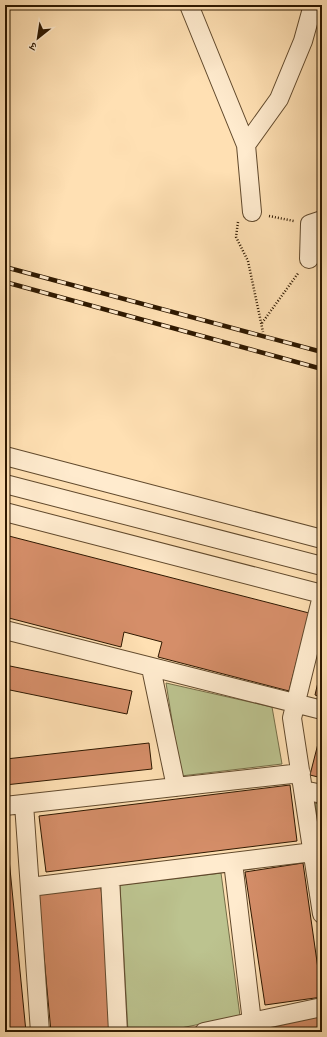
<svg xmlns="http://www.w3.org/2000/svg" width="327" height="1037" viewBox="0 0 327 1037" font-family="'IM FELL Double Pica','Noto Serif Devanagari',serif">
<rect width="100%" height="100%" fill="#ffe0b3"/>
<filter id="stains"><feTurbulence type="fractalNoise" baseFrequency=".005" numOctaves="4"/><feColorMatrix values="0 0 0 0 .2 0 0 0 0 .09 0 0 0 0 .02 0 0 0 .5 -.17"/></filter>
<radialGradient id="worn" r=".72"><stop offset=".6" stop-color="#630" stop-opacity="0"/><stop offset="1" stop-color="#630" stop-opacity=".3"/></radialGradient>
<path fill="#bcc38f" stroke="#756e48" d="M166 683 272 707 282 764 181 776Z
M315 803 322 805V856Z
M221 873 240 1016 161 1032H128L120 885Z"/>
<path fill="#d58e69" stroke="#2e1800" d="M5 535 309 613 289 691 158 657 162 642 124 632 121 647 5 617Z
M5 665 132 691 127 714 5 689Z
M322 665V697L315 695Z
M322 728V778L310 775Z
M149 743 152 769 5 785V758L6 759Z
M290 785 297 841 46 872 39 816Z
M5 818 26 1032H5Z
M303 863 322 997 265 1005 245 872Z
M101 887 113 1032H51L38 892Z
M322 1015V1032H250Z"/>
<g fill="none" stroke-linecap="round" stroke-linejoin="round">
<g stroke="#624a2d" stroke-width="20">
<path id="minor" d="M189 5 246 145 252 212
M246 145 279 99 303 41 313 5
M309 259 310 224 322 220
M5 456 322 539
M5 484 322 566
M5 512 322 594
M322 596 292 718 322 914
M5 630 322 710
M151 668 176 787
M303 790 322 794
M24 804 40 1032
M5 806 301 773
M233 862 252 1022
M110 877 118 1032
M30 887 313 852
M204 1032 322 1007"/>
</g>
<path stroke="#2e1800" stroke-width="2.5" stroke-dasharray="1 2" stroke-linecap="butt" d="M269 216 294 221
M238 222 236 237 248 261 263 332
M262 323 299 272"/>
<use href="#minor" stroke="#ffebce" stroke-width="18"/>
<g stroke="#2e1800" stroke-width="4.5">
<path id="rail" d="M5 267 322 352
M5 282 322 369"/>
</g>
<use href="#rail" stroke="#ffebce" stroke-width="3" stroke-dasharray="9" stroke-linecap="butt"/>
</g>
<rect width="327" height="1037" fill="none" stroke="#ffe0b3" stroke-width="20"/>
<rect x="6" y="6" width="315" height="1025" fill="none" stroke="#2e1800" stroke-width="2"/>
<rect x="10" y="10" width="307" height="1017" fill="none" stroke="#2e1800"/>
<g transform="translate(38 38) rotate(210)" stroke="#ffebce" stroke-width="3" paint-order="stroke">
<path d="M0-3L7 15L0 10L-7 15Z" fill="#2e1800"/>
<text y="-6" font-size="11" font-weight="bold" text-anchor="middle" fill="#2e1800">उ</text>
</g>
<rect width="100%" height="100%" filter="url(#stains)"/>
<rect width="100%" height="100%" fill="url(#worn)"/>
</svg>
